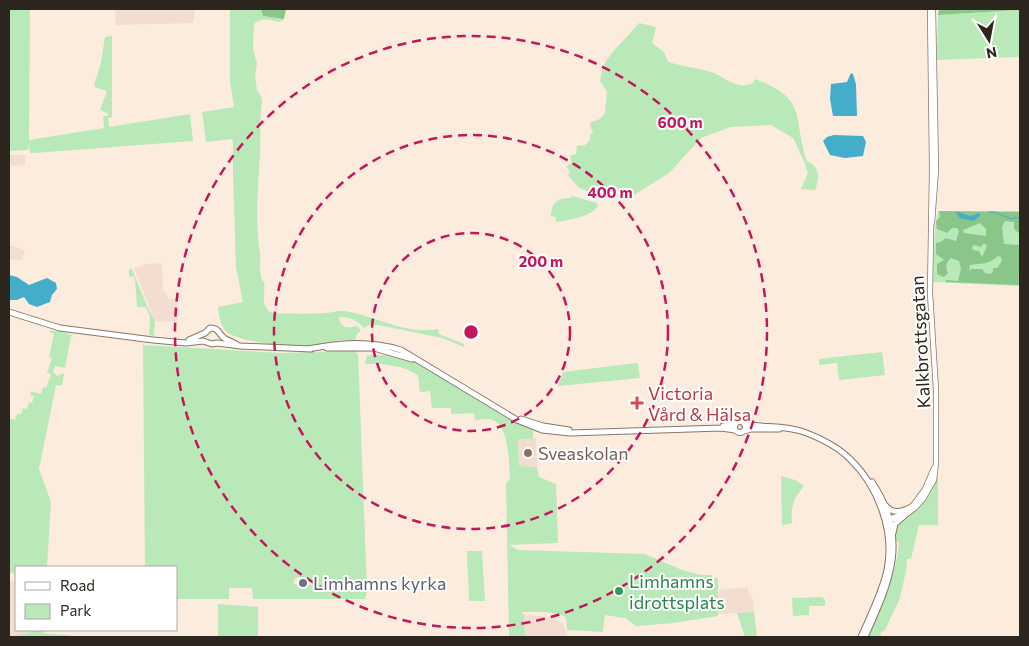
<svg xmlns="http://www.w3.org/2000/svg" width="1029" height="646" viewBox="0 0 1029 646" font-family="Commissioner,sans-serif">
<rect width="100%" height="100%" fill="#fcecde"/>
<path fill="#f3dcd0" d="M115 9H195L193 23 116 25Z
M9 155H25V165L9 166Z
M9 245 25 250 22 260 9 259Z
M162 263 163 291H165L168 299 177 298 178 320 176 322 155 321 134 268 148 264Z
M536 438 537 467 519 466 518 439Z
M9 580 16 583V630H32V632L9 637Z
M748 587 749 594 753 600 754 612 718 614 719 590Z
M524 615 555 617 556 620 563 623 568 637H525Z"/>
<path fill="#b9e9b8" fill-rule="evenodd" d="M9 9H30L29 140 104 128 103 116H108V113L100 110 107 91 95 87 94 85 101 63 105 37 112 36V117L108 118 109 127 190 114 193 141 34 153H30L29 145 28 150 9 151Z
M230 9H261L263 16 284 19 279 22C270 20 261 17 254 24L253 50 257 63 255 77 257 90 261 96 262 102C259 119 261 137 260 155 258 186 255 223 260 254 261 261 259 269 261 276 261 279 263 281 264 283 266 292 260 305 270 312 274 314 319 314 326 313 333 313 338 310 345 311 375 316 406 335 438 329L439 334 464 344V347L442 338 378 325H369L364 328C357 320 350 317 339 317 340 328 348 329 357 326L361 330 357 334 354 341 337 340V342C326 345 314 347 302 347 288 347 236 341 227 332 220 325 219 316 218 307L243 302 236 267 233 174V142L232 139 206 142 202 112 234 107 230 82Z
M1020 10V57L937 60 938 15Z
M639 23 656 27 652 43 664 52 668 62C682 66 697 68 711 72 726 77 736 91 753 83L755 79C809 100 792 116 807 161 820 167 820 178 815 190L801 189 808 173 803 159 793 138 771 125 731 127 701 138 669 173 634 195 621 198 601 196 579 188 568 175 570 172 566 167 571 163 570 156 576 154 577 146 585 145 590 140V135L593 132 590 126 591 122 600 119 605 113 607 91 600 81C601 77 601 73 602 69 610 51 627 38 639 23Z
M572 196 597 203 598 206C591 217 568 220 556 222V217L551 216C551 203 558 197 571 198Z
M938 211H1020V286L933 282 935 227Z
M129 269H132L147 306 155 321 154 336 149 335 150 317 146 307H137L135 280 134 276 129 277Z
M48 331C57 330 67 332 75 337L71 336 65 368 55 366 53 371 57 376 64 373 62 386 56 385 39 469 51 502 47 567H16V575L9 572V418L15 420 17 414H21L23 408 27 409 29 402 32 403 34 396 30 395 31 391 41 394 43 387 46 388 51 374 47 373 52 358 49 357 54 334Z
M143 345 280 353 354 351 358 354 367 591 365 599H253L252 588H229V599H176V567H145ZM298 577 312 579V585H303V587H298L297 585 294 584V580Z
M882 352 885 375 839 380 837 363 819 365V359Z
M367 355H395L415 362 533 431V439H518L519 466 537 467 539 477 556 484 558 543 509 545 518 550 645 554 682 570 701 575H712V578H718V616L674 623 636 626 625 618 605 615 603 632 567 630C567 626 567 620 565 617 559 611 531 612 522 612L524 615 525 637H509L506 483 510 479C509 465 509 428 495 421 490 418 481 420 475 420L474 413 451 414V408H432L430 391 420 392 418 375C403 365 384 364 365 364Z
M636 363 638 364 640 378 558 386 563 372Z
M781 476 795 480 804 486C794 498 790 507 792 523L782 525Z
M938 477V525H919L911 559H907L906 562 907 566 900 598 885 630 880 633 882 637H867C880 607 897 575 899 542L896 540 894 530 896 525 910 515 924 501Z
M467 551H482L485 601H469Z
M822 597 825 600V606H809V615L793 616 792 598Z
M218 604 258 607V637H218Z
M754 612 757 637H745L737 613Z
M32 630H43V633L87 637H122H9L32 632Z"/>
<path fill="#8ac68a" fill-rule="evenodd" d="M261 9H286L284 19 263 16Z
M939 9H1020V10L938 15Z
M939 211 1020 212V234L1014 229V222L1005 221 1002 227 1004 244 1020 245V277L1018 279 1020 280V285L946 282V280L958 281 961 269 959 261 951 258C946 262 945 267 948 273L944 277 937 274V264L944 260 936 254V243L941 242 945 238 956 241 959 231 957 228H952L947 233 937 229 936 221 940 217ZM980 223 986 229V236L964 233 963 230ZM984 243 987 246 982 257 979 251 973 250 972 247 974 245 981 247ZM998 256 1001 257 1002 261 997 268H993V272L990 274 985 273 982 269H972L969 270 970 265C981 263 988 265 998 256Z"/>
<path fill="#44adca" d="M851 73 853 74 856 84 857 116H833L830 99 831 84 847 82Z
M834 135 863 136 866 142 863 156 845 158 830 155 823 141 827 137Z
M958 212 970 216 980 213V216L973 221 960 218 956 213Z
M9 275 17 277 29 285 47 278 56 283 57 289 52 295 50 302 37 307 29 304 24 297 17 300H9Z"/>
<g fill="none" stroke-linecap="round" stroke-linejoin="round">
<path stroke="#44adca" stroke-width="1" d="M989 212H995L1011 219 1020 217"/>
<g stroke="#887767" stroke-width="6">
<path id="tertiary" d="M932 223 936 169 933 9
M911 508 925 489 934 468
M886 520 902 514
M887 521 904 516 915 508 923 499 934 480 936 463V390L930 293 932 169 930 9"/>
</g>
<g stroke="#887767" stroke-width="7">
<path id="secondary" d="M9 312 60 328 153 340 186 343 203 341 212 344 217 343 241 346 311 349
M189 340 205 333 210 328C219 328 218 333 224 338 227 340 232 342 236 344
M327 348H374L412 359
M308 349C340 343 369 340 401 350L517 420 542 430 570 433 721 428 735 430
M521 419 543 426 569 430
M734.5 427a5.5 5.5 0 1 1 11 0a5.5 5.5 0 1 1-11 0Z
M744 424C764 428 784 425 804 432 820 438 838 447 850 459 878 486 895 531 887 570 882 593 870 616 861 637
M723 426 735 424
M744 431 751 429H779
M885 505C893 515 903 512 913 506
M893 533 895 524 904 516
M865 637C890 581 910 539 872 482"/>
</g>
<use href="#tertiary" stroke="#fff" stroke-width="4.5"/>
<use href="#secondary" stroke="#fff" stroke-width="5"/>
</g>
<g fill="none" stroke="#c2185b" stroke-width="2.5" stroke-dasharray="9 6">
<circle cx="471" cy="332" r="99"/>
<circle cx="471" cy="332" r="197"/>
<circle cx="471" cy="332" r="296"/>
</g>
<path fill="#e0444e" stroke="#fff" stroke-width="2" d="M634.5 395.5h5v5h5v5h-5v5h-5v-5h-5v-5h5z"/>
<circle fill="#8d6e63" stroke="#fff" stroke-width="2" cx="528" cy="453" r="5"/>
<circle fill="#6b7280" stroke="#fff" stroke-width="2" cx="303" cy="583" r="5"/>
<circle fill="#2e9e5b" stroke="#fff" stroke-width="2" cx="619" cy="591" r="5"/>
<g text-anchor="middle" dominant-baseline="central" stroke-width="4" stroke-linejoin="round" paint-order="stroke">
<g font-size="18" fill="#2d261f" stroke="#fff">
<text transform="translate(920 342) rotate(-93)">Kalkbrottsgatan</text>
</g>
<g font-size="18" fill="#be3a42" stroke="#fff" text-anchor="start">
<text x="648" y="393">Victoria<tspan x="648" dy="21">Vård &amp; Hälsa</tspan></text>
</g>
<g font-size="18" fill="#785e54" stroke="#fff" text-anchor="start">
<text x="538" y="453">Sveaskolan</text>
</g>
<g font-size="18" fill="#27864d" stroke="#fff" text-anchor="start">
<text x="629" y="581">Limhamns<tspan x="629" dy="21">idrottsplats</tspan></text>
</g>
<g font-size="18" fill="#5b616d" stroke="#fff" text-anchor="start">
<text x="313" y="583">Limhamns kyrka</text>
</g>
</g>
<circle cx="471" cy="332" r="8" fill="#c2185b" stroke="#fff" stroke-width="2.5"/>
<g font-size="15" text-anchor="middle" font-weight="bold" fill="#c2185b" stroke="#fff" stroke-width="4" stroke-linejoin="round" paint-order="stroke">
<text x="680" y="128">600 m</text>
<text x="610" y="198">400 m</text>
<text x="541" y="267">200 m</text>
</g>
<rect width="1029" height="646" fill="none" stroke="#2d261f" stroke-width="20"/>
<rect x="15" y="566" width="162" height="65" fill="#ffffff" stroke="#aba8a5"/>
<rect x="25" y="582" width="25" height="8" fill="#ffffff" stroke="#aba8a5"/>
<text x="60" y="591" font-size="15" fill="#2d261f">Road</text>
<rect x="25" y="604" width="25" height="15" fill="#b9e9b8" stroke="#aba8a5"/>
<text x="60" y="616" font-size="15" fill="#2d261f">Park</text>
<g transform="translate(989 40) rotate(169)" stroke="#ffffff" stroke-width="4" paint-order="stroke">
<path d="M0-4L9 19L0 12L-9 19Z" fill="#2d261f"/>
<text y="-8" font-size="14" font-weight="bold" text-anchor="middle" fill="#2d261f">N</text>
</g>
</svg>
